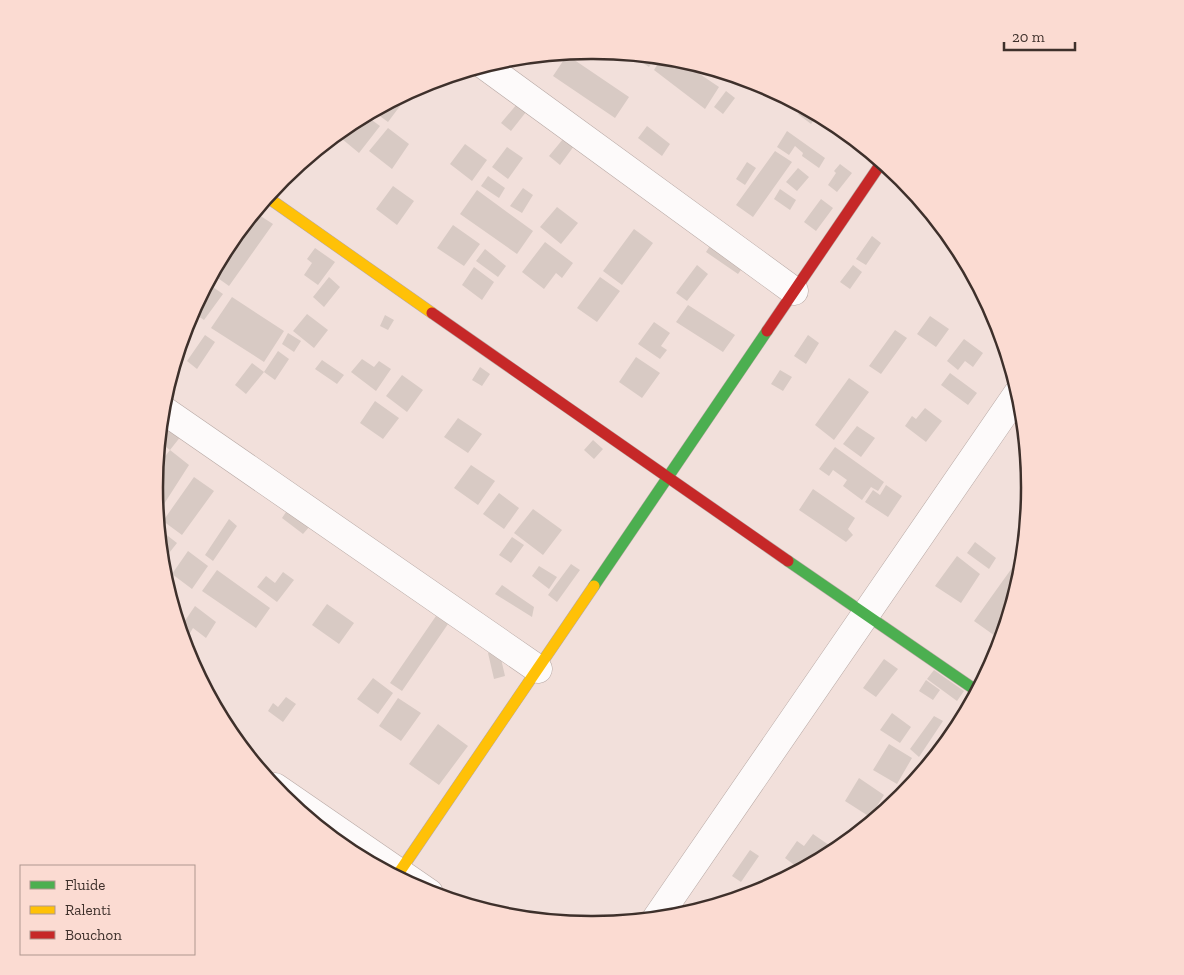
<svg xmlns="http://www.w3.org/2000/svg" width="1184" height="975" viewBox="0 0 1184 975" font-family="'Zilla Slab',serif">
<rect width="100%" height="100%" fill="#f2e0db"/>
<path fill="#d8cac4" d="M630 54 656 56 649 67Z
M567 55 629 97 615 118 553 76Z
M662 57 676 58 719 87 705 109 654 70Z
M726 91 735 98 723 114 714 107Z
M397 98 403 102 388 122 373 111Z
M517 104 526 112 511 131 501 123Z
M803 107 818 114 811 124 798 114Z
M365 115 380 126 359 153 336 134Z
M647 126 670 144 662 156 638 138Z
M388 128 409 144 392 169 369 151Z
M787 131 825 158 819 168 802 156 803 153 795 146 789 155 777 147Z
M563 139 574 146 560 165 549 156Z
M857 142 865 149 861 155 852 148Z
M465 144 487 160 472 181 450 164Z
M507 147 523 158 508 179 492 167Z
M775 151 792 162 753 217 736 205Z
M747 162 756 168 745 185 736 179Z
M840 164 852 173 837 192 828 185 836 173 834 171Z
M798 168 809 177 797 191 786 182Z
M488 176 505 188 499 198 481 186Z
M393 186 414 201 397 225 376 209Z
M523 188 533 195 522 213 510 206Z
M780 189 796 200 790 210 774 199Z
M477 190 533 231 517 254 460 214Z
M821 199 833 208 816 231 804 222Z
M557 207 578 223 561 244 540 227Z
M259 215 273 224 229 286 215 276Z
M245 224 246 225 212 275 228 244Z
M453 225 480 244 464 266 437 248Z
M634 229 653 243 622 285 603 271Z
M872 236 881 243 866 265 856 259Z
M713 241 746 263 738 274 706 252Z
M545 242 573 263 562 278 556 273 544 289 522 272Z
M315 248 335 262 318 285 304 275 312 263 307 259Z
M485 249 506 266 498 277 476 261Z
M697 265 708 274 687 301 676 293Z
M853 265 862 272 850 289 840 282Z
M474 267 494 282 482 300 462 285Z
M329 277 340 287 324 307 313 297Z
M600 277 620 291 597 322 577 308Z
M207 283 223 294 204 320 192 312Z
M232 297 284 331 264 362 211 328Z
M688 305 735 335 723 352 676 322Z
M307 314 328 330 314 348 293 331Z
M385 315 394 320 388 330 380 326Z
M930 316 949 329 936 347 917 334Z
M654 322 670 333 661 346 667 350 660 359 638 344Z
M895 330 907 338 881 374 869 366Z
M288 333 301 341 294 352 282 344Z
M205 335 215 342 197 369 187 361Z
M808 335 819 343 806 364 794 356Z
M964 339 983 353 973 367 965 361 958 370 947 361Z
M278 351 289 359 275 380 264 372Z
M636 357 660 373 642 398 619 382Z
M362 359 374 367 379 361 391 369 376 391 351 372Z
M322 360 344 375 337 384 315 369Z
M252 363 264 372 246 394 235 385Z
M480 367 490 374 482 386 472 380Z
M780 370 792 377 783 391 771 384Z
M950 373 977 393 968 405 941 385Z
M402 375 423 390 407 412 386 396Z
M849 378 869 392 834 440 815 425Z
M375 401 399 418 383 439 360 423Z
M925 408 942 421 926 442 905 426 912 416 916 419Z
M458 418 482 434 468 453 444 437Z
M161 421 181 436 170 450 159 442Z
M857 426 875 438 861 457 843 444Z
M593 440 603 449 594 459 584 450Z
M835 447 884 482 878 491 871 487 862 500 843 486 847 480 833 470 829 476 819 469Z
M170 450 189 465 157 515 155 487 156 468Z
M1026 452 1027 466 1028 468 1019 462Z
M471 465 495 481 478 505 454 488Z
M194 477 214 491 182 535 163 521Z
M886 485 902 496 888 517 865 502 873 490 880 495Z
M813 489 855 518 848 529 853 535 846 542 799 510Z
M499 493 519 508 504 529 483 514Z
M288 509 310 526 303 534 282 518Z
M533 509 562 530 543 555 514 533Z
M229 519 237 526 213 561 205 555Z
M159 529 177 543 162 562Z
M512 537 524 545 511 563 499 555Z
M975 542 996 558 989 569 967 553Z
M188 551 208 566 192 589 172 574Z
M957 556 980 574 961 603 935 586Z
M571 564 580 570 557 602 548 595Z
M539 566 557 577 549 589 532 576Z
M1012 568 1021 574 1004 630 998 638 974 621Z
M217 570 270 608 256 628 202 591Z
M283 572 294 580 277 602 257 587 266 576 275 583Z
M502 585 534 607 532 617 495 594Z
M327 604 354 623 339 644 312 625Z
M195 606 216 622 206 638 193 628 190 633 180 628Z
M436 616 448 624 402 691 390 683Z
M499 650 505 676 494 679 488 653Z
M884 659 898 669 876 697 863 688Z
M934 670 964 691 957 701 927 679Z
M373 678 393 693 378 714 357 699Z
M926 680 940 690 933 700 919 691Z
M286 697 296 704 283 722 268 711 273 703 278 707Z
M398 698 421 713 401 741 379 726Z
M892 713 911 727 900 743 880 730Z
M934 716 943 721 919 757 910 749Z
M438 724 468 746 439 785 409 764Z
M941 736 948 740 930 762 926 760Z
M889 744 912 758 897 784 873 770Z
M922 765 925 767 909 788 908 787Z
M859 778 884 795 870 817 845 801Z
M813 834 836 850 801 870 785 858 797 841 804 846Z
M750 850 759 856 741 882 732 876Z"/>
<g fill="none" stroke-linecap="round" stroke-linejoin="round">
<g stroke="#b7a8a4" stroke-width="29">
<path id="street" d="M484 65 794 291
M162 409 538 669
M275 787 429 893
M656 919 1018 393"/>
</g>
<g stroke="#b7a8a4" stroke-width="12">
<path id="fast" d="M788 561 977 691
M594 586 767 331"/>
</g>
<g stroke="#b7a8a4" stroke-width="12">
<path id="slow" d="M267 197 432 313
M396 877 594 586"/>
</g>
<g stroke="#b7a8a4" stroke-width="12">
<path id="jam" d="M432 313 788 561
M767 331 882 162"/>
</g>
<use href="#street" stroke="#fdfafa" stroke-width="28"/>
<use href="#fast" stroke="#4caf50" stroke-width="11"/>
<use href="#slow" stroke="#ffc107" stroke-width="11"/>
<use href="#jam" stroke="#c62828" stroke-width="11"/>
</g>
<path d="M0 0H1184V975H0ZM591 59H593A428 428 0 0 1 1021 487V488A428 428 0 0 1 593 916H591A428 428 0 0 1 163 488V487A428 428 0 0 1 591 59Z" fill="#fbdbd2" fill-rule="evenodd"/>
<path fill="none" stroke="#3e302b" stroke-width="2.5" d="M591 59H593A428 428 0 0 1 1021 487V488A428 428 0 0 1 593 916H591A428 428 0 0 1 163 488V487A428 428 0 0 1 591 59Z"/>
<rect x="20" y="865" width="175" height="90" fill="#fbdbd2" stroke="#af978f"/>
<rect x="30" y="881" width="25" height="8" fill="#4caf50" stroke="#af978f"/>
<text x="65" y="890" font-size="15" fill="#3e302b">Fluide</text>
<rect x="30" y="906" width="25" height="8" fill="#ffc107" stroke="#af978f"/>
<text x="65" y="915" font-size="15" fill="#3e302b">Ralenti</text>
<rect x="30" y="931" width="25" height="8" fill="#c62828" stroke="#af978f"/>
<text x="65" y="940" font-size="15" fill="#3e302b">Bouchon</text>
<path d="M1004 42v8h71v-8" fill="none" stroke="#3e302b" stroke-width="2.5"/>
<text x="1012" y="42" font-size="15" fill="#3e302b" stroke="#fbdbd2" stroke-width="4" paint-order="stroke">20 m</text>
</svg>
